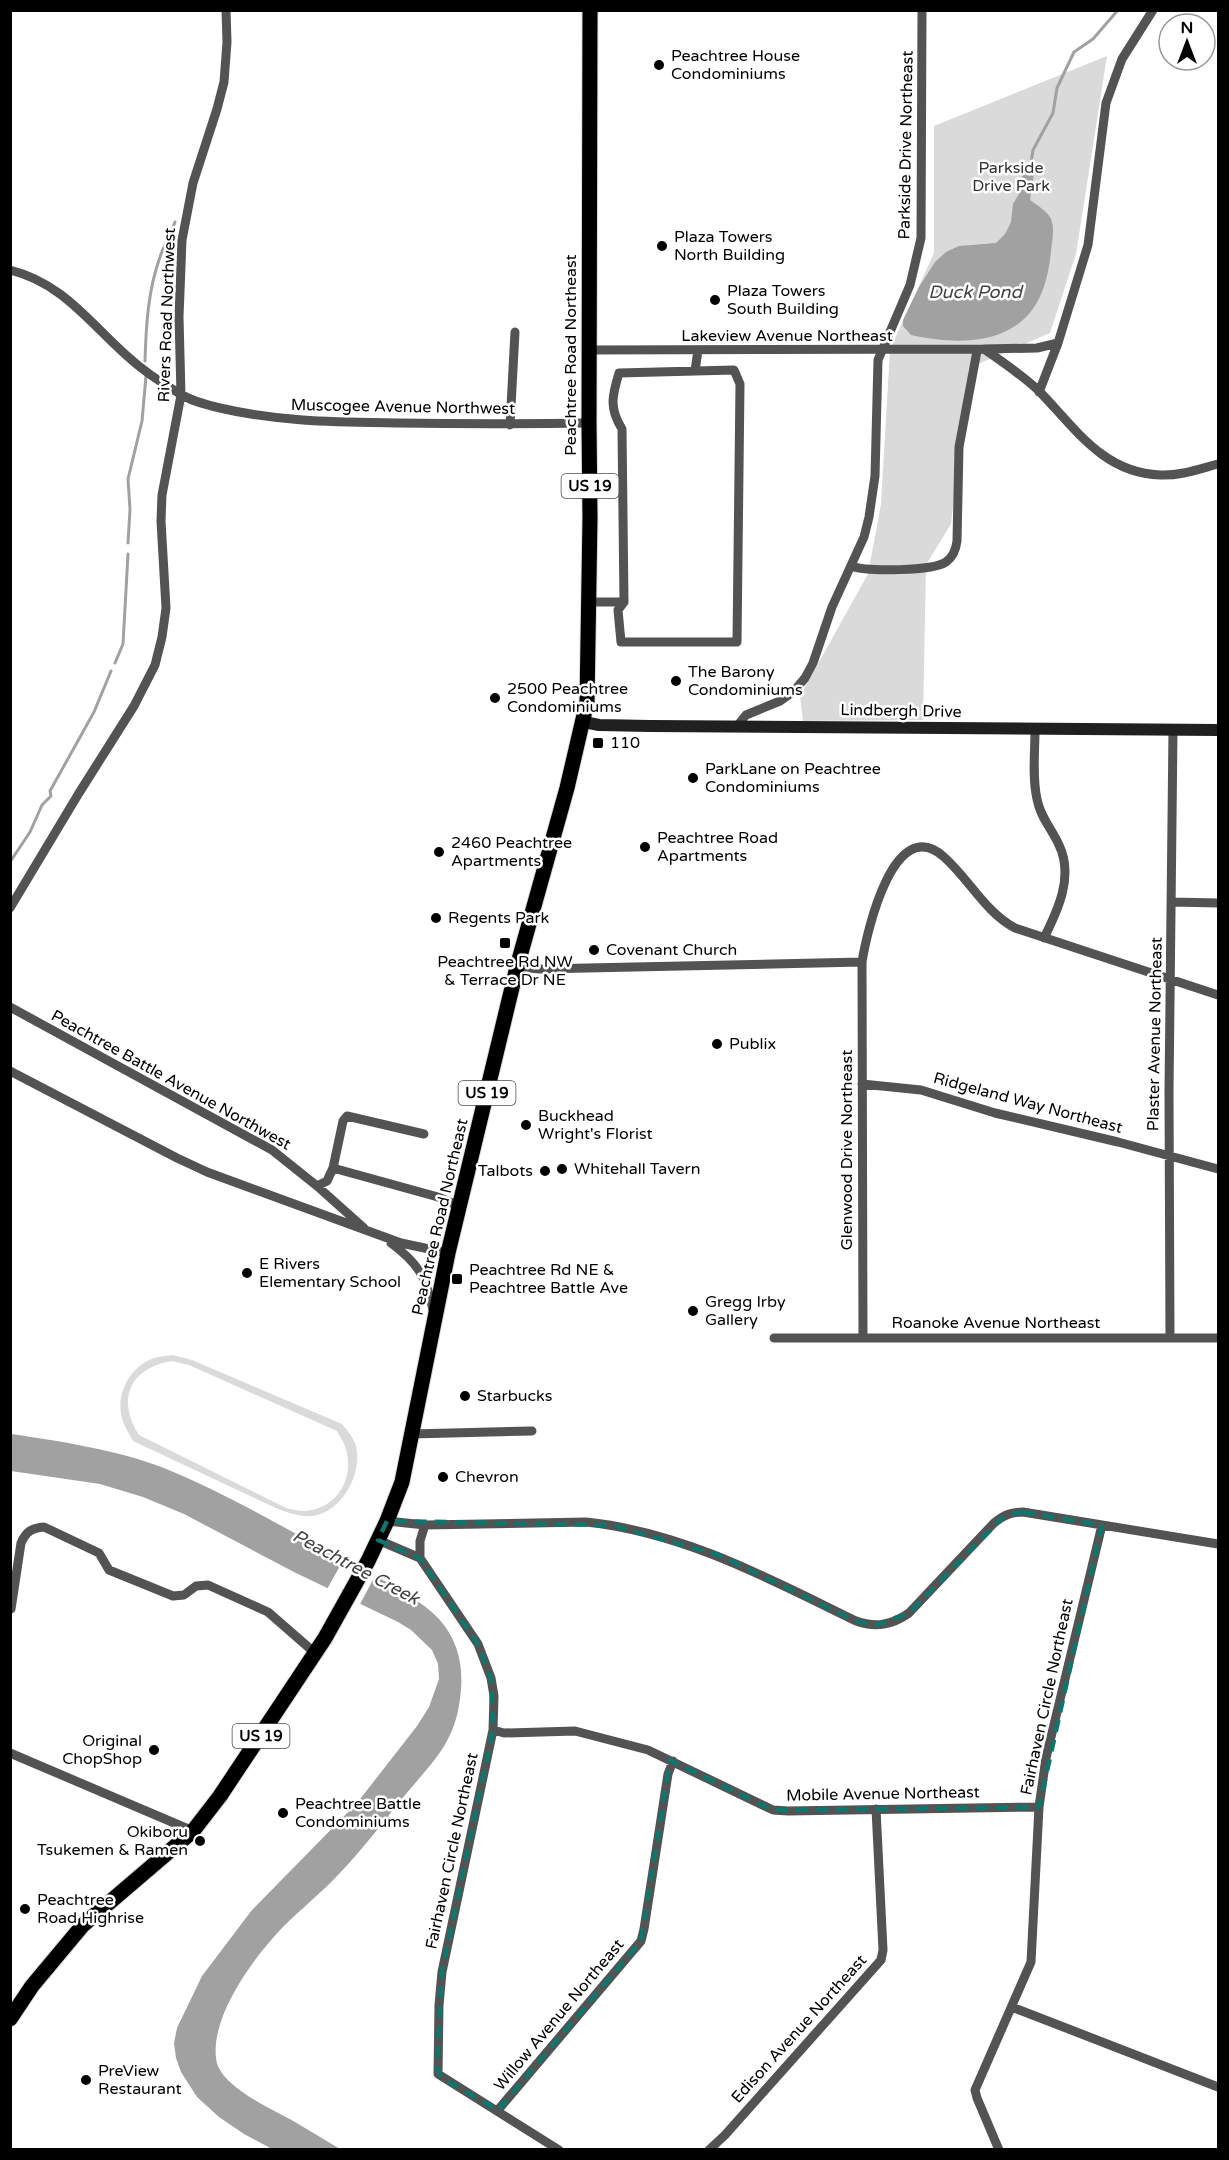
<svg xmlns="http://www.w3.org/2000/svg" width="1229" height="2160" viewBox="0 0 1229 2160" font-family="'Varela Round',sans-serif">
<rect width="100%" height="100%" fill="#fff"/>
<path fill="#dadada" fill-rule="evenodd" d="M1107 56 1076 254 1050 333 969 368 951 524 926 565 923 720 803 721 800 696 868 574 881 504 890 349 934 253V126Z
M173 1355 192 1360 342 1424C347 1430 352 1436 355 1443 364 1468 346 1504 323 1513 307 1520 292 1514 278 1509L133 1441C130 1435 126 1430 124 1424 113 1399 128 1367 154 1358 160 1356 167 1356 173 1355ZM172 1361 189 1365 337 1431C341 1438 346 1446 347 1453 353 1482 335 1509 305 1511 299 1511 292 1509 286 1508L139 1435C116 1399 130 1368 172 1361Z"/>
<path fill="#a1a1a1" d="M1031 163 1035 166 1030 200C1037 205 1047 211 1051 219 1055 229 1052 241 1051 251 1048 281 1040 313 1010 329 982 345 943 342 911 335L903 326V320L919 287 935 262 946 252 959 246 996 243 1005 234 1011 222 1013 204 1020 192 1023 167Z
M11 1434C59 1441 118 1450 164 1468 223 1492 279 1525 335 1555 365 1571 417 1595 439 1619 457 1639 463 1663 461 1689 457 1744 433 1760 402 1799 381 1825 361 1851 338 1875 321 1893 301 1909 283 1927 254 1957 211 2015 216 2058 218 2086 274 2110 295 2122 310 2131 325 2140 340 2149H272L244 2134 219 2117 197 2097 181 2072 176 2058 174 2043 177 2028 202 1976 252 1910 357 1803 417 1726 429 1707 439 1679 438 1664 432 1650 411 1630 398 1622 294 1572 184 1514 143 1497 100 1484 11 1471Z"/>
<path fill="#fff" d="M345 1557 376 1574 359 1606 326 1591Z"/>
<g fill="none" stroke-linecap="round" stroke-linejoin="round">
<path stroke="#a1a1a1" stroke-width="3" d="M1031 163 1033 150 1053 113 1057 88 1074 52 1093 39 1118 10
M145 361C146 326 148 290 160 257 164 245 171 234 175 222
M128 543 130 509 128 479 142 421 146 376
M115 663 123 644 128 554
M10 862 30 832 42 805 51 796 50 791 94 712 111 671"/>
<g stroke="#dbdbdb" stroke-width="17">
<path id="trunk" d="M10 2019 32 1986 83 1925 193 1831 220 1796 325 1638 368 1561 387 1521 402 1482 448 1253 517 967 567 788 587 702 590 518 589 423 590 10"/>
</g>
<path stroke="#535353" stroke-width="9" d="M10 270C62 283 88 321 126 355 142 370 163 384 182 395 194 402 207 405 220 408 280 422 336 422 397 423 461 424 525 424 589 423
M984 349 1037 348 1058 343
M589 350 984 349C1003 362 1022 375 1039 391 1075 428 1103 473 1160 475 1180 476 1199 469 1218 464
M734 370 740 384 737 642H621L618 610 624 602 622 429C609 408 612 396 619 373Z
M695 371 698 350
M1039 392 1058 343 1088 245 1106 103 1122 59 1153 10
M510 425 515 332
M851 566C867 572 933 571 946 562 953 557 956 549 957 541L959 447 977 351
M589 602H624
M737 726 746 715 780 701 794 691 805 678 813 663 832 607 864 537 869 517 875 476 878 360 910 285 921 238 922 10
M1035 730C1035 752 1032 777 1037 799 1040 817 1052 829 1059 845 1074 876 1058 910 1044 938
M1172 902 1218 903
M10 908 79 793 134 706 155 665 162 637 166 608 161 521 162 495 181 395 179 317 182 240 193 183 217 109 224 82 227 42 226 10
M517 967 540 969 862 962
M10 1007 272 1150 317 1186 364 1228
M10 1071 177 1158 207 1172 401 1243 448 1253
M862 1084 921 1090 995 1113 1118 1142 1218 1169
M333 1168 438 1197 459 1206
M317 1186 327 1181 333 1168 343 1121 347 1116 424 1134
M391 1243C419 1264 426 1277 433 1310
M774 1338H1218
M863 1338 862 962C867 931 894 812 944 857 969 879 985 912 1015 928L1218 995
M1170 1338 1169 1091 1173 730
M411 1434 532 1431
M387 1521 425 1525 586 1522C683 1532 770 1579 856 1621 876 1628 892 1625 909 1613L994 1523C1004 1515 1011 1512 1023 1512L1218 1544
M378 1540 420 1558 478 1644 491 1678 494 1696 493 1730 442 1972 439 2005 438 2074 559 2150
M420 1558V1541L425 1525
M11 1609 21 1543C26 1532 31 1528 44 1527L99 1553 109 1570 173 1596 184 1595 196 1586 208 1585 268 1612 315 1653
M493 1730 504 1733 575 1731 648 1750 773 1810 788 1811 1039 1807
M10 1753 193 1831
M1012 2007 1218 2087
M498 2110 641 1941 644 1929 668 1774 673 1761
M709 2150 725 2135 881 1960 883 1950 876 1809
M999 2150 977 2098 975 2090 1031 1962 1039 1807 1046 1758 1102 1525"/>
<path stroke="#202020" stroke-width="12" d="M584 722 599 725 650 726 1218 730"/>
<use href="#trunk" stroke="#000" stroke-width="15"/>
</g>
<path fill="none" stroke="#0f766e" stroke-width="4.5" stroke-dasharray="12 8" stroke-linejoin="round" d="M1023 1512 1102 1525 1039 1807 773 1810 670 1760 641 1941 498 2110 442 2078 437 2068 442 1972 493 1730 491 1678 478 1644 420 1558 378 1540 387 1521 611 1525 719 1555 856 1621 876 1625 909 1613 1005 1515Z"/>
<g fill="#000" stroke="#fff" stroke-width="2">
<circle cx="659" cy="65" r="6"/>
<circle cx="662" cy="246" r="6"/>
<circle cx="715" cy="300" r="6"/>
<circle cx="676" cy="681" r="6"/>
<circle cx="495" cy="698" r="6"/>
<rect x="592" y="737" width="12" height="12" rx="3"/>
<circle cx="693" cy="778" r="6"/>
<circle cx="645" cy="847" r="6"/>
<circle cx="439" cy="852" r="6"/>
<circle cx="436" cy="918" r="6"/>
<rect x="499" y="937" width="12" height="12" rx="3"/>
<circle cx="594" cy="950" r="6"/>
<circle cx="717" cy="1044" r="6"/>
<circle cx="526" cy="1125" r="6"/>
<circle cx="562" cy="1169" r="6"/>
<circle cx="545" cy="1171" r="6"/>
<circle cx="247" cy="1273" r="6"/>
<rect x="451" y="1273" width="12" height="12" rx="3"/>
<circle cx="693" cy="1311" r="6"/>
<circle cx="465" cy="1396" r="6"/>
<circle cx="443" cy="1477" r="6"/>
<circle cx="154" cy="1750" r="6"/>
<circle cx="283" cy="1813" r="6"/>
<circle cx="200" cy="1841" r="6"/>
<circle cx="25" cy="1909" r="6"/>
<circle cx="86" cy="2080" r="6"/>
</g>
<g text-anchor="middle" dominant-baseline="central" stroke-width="5" stroke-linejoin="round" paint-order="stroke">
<g fill="#fff" stroke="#4c4c4c" stroke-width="1.5">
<rect x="561.5" y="474" width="57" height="24" rx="4.5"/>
<rect x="458.5" y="1081" width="57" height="24" rx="4.5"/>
<rect x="232.5" y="1724" width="57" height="24" rx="4.5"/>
</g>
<g font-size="15" font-weight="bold" fill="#000">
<text x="590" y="486">US 19</text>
<text x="487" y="1093">US 19</text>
<text x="261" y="1736">US 19</text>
</g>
<g font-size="16" fill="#000" stroke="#fff" text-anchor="start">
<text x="671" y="56">Peachtree House<tspan x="671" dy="18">Condominiums</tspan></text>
<text x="674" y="237">Plaza Towers<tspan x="674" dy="18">North Building</tspan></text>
<text x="727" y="291">Plaza Towers<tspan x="727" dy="18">South Building</tspan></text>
<text x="688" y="672">The Barony<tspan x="688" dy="18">Condominiums</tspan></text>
<text x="507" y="689">2500 Peachtree<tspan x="507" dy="18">Condominiums</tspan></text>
<text x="610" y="743">110</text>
<text x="705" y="769">ParkLane on Peachtree<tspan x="705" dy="18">Condominiums</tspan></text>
<text x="657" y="838">Peachtree Road<tspan x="657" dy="18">Apartments</tspan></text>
<text x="451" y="843">2460 Peachtree<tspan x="451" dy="18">Apartments</tspan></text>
<text x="448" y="918">Regents Park</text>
<text x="606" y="950">Covenant Church</text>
<text x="505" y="962" text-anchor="middle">Peachtree Rd NW<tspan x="505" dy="18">&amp; Terrace Dr NE</tspan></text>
<text x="729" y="1044">Publix</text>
<text x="538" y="1116">Buckhead<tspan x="538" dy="18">Wright's Florist</tspan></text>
<text x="574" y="1169">Whitehall Tavern</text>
<text x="533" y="1171" text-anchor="end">Talbots</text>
<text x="259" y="1264">E Rivers<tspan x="259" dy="18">Elementary School</tspan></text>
<text x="469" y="1270">Peachtree Rd NE &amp;<tspan x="469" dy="18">Peachtree Battle Ave</tspan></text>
<text x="705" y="1302">Gregg Irby<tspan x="705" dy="18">Gallery</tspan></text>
<text x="477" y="1396">Starbucks</text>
<text x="455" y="1477">Chevron</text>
<text x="142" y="1741" text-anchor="end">Original<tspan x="142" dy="18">ChopShop</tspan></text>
<text x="295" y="1804">Peachtree Battle<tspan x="295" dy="18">Condominiums</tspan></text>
<text x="188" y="1832" text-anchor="end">Okiboru<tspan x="188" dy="18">Tsukemen &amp; Ramen</tspan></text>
<text x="37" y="1900">Peachtree<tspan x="37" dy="18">Road Highrise</tspan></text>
<text x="98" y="2071">PreView<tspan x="98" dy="18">Restaurant</tspan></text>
</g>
<g font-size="16" fill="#000" stroke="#fff">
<text transform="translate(906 145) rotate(-89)">Parkside Drive Northeast</text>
<text transform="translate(167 315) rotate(-88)">Rivers Road Northwest</text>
<text x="787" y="336">Lakeview Avenue Northeast</text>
<text transform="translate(571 355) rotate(-90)">Peachtree Road Northeast</text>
<text transform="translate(403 407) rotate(1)">Muscogee Avenue Northwest</text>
<text transform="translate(901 711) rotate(1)">Lindbergh Drive</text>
<text transform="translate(1155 1034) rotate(-89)">Plaster Avenue Northeast</text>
<text transform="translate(171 1080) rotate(29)">Peachtree Battle Avenue Northwest</text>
<text transform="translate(1028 1103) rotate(15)">Ridgeland Way Northeast</text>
<text transform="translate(847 1150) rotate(-90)">Glenwood Drive Northeast</text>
<text transform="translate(440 1217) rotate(-77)">Peachtree Road Northeast</text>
<text x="996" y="1323">Roanoke Avenue Northeast</text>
<text transform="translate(1047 1697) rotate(-78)">Fairhaven Circle Northeast</text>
<text transform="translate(883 1794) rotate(-1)">Mobile Avenue Northeast</text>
<text transform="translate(452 1851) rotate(-78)">Fairhaven Circle Northeast</text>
<text transform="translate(559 2015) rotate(-50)">Willow Avenue Northeast</text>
<text transform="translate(799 2029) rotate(-48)">Edison Avenue Northeast</text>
</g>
<g font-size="16" fill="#313131" stroke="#fff">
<text x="1011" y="168">Parkside<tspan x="1011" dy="18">Drive Park</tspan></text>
</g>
<g font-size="18" font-style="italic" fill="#424242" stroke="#fff">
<text x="975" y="292">Duck Pond</text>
<text transform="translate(356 1567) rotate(28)">Peachtree Creek</text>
</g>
</g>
<rect width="1229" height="2160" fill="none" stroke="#000000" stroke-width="24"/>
<g transform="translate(1187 42)"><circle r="28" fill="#ffffff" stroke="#999999" stroke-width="1.5"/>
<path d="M0-4.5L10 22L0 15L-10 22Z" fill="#000000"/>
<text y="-9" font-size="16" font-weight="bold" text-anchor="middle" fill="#000000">N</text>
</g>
</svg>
